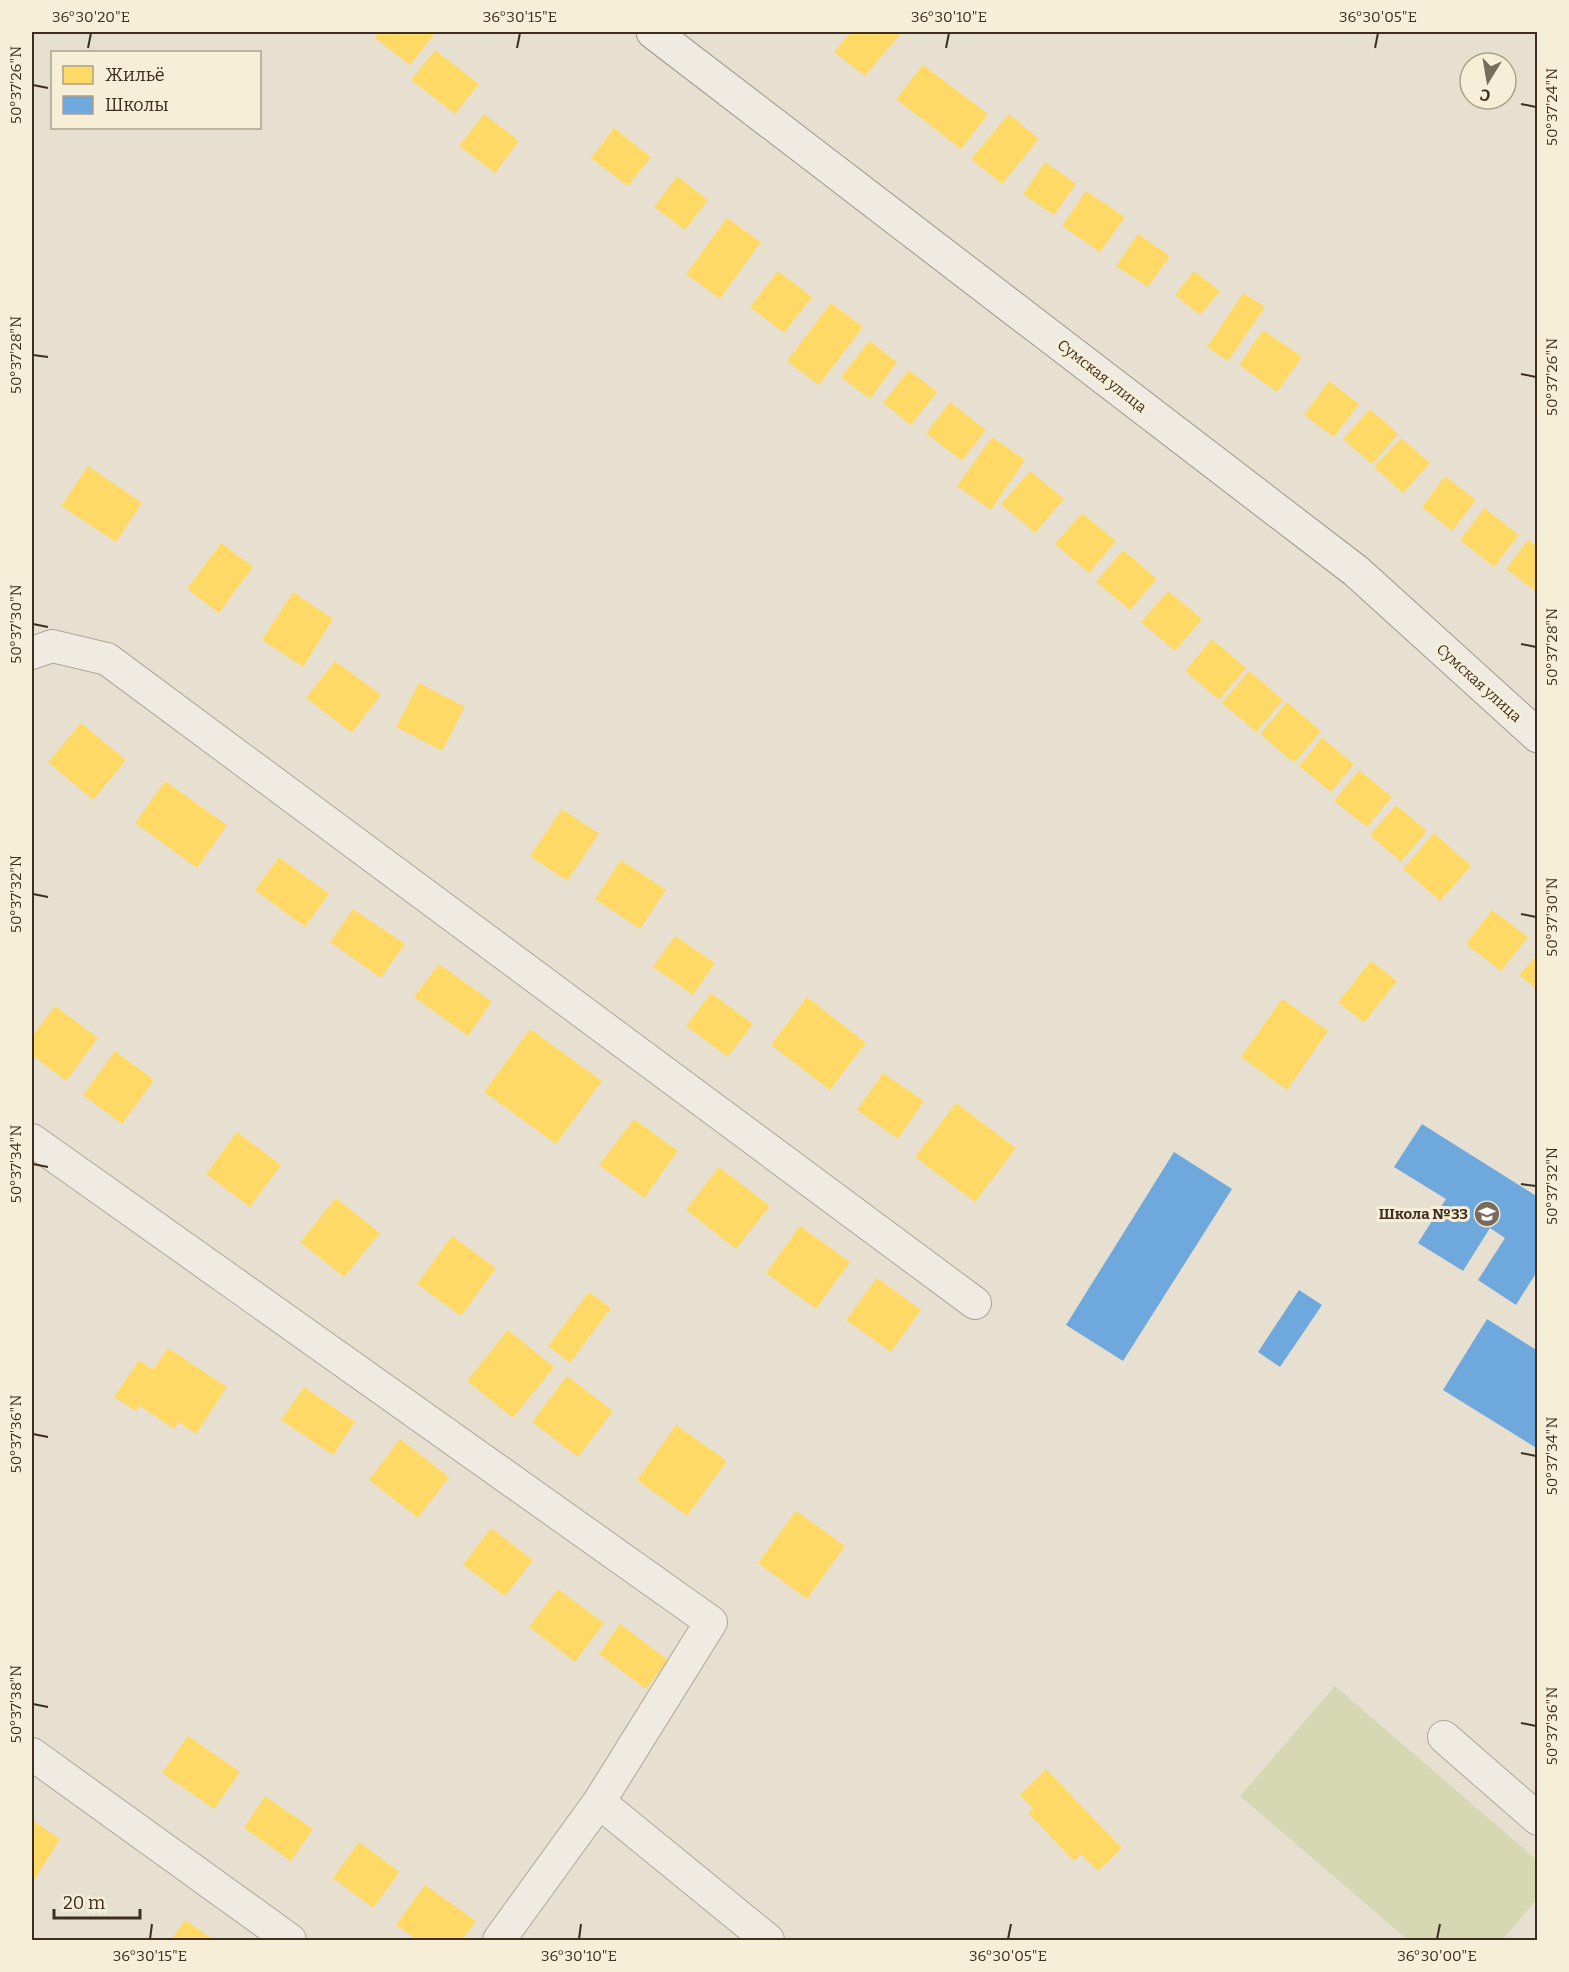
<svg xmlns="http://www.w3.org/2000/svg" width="1569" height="1972" viewBox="0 0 1569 1972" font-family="Bitter,serif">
<rect width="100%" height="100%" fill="#e7e0d1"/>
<path fill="#d6d7b3" d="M1335 1686 1537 1860V1899L1502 1940H1408L1240 1796Z"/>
<path fill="#ffd966" d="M379 32H436L410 65 375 38Z
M851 32H902L865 76 834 52Z
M435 50 479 84 455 114 411 80Z
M923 65 988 114 961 149 896 99Z
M484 114 519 141 495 173 459 146Z
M1009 114 1039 139 1002 184 971 159Z
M614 128 651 157 628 186 591 158Z
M1045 162 1076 184 1054 215 1023 194Z
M677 176 708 200 685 230 654 207Z
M1086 191 1125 217 1100 252 1062 226Z
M727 218 761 242 720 299 686 274Z
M1138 234 1170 256 1148 287 1116 266Z
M778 271 812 297 784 333 750 307Z
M1194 271 1220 291 1200 315 1175 295Z
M1243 293 1265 307 1228 361 1207 347Z
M831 303 863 327 819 385 787 361Z
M1263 330 1302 357 1277 392 1239 365Z
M869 341 897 362 870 399 841 377Z
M909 370 937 392 911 425 883 403Z
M1329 381 1359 404 1334 437 1304 415Z
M950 402 986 430 962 461 926 433Z
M1370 409 1398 434 1372 464 1343 439Z
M992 437 1025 460 991 510 957 486Z
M1401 438 1430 463 1403 493 1374 467Z
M88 466 142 503 116 542 61 506Z
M1030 471 1064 499 1035 533 1001 504Z
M1445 476 1476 500 1452 531 1422 507Z
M1484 508 1519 535 1494 567 1460 540Z
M1082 513 1116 541 1089 573 1055 544Z
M1528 540 1538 547V593L1506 569Z
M221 543 253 567 219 613 187 589Z
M1123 550 1157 579 1130 610 1096 582Z
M1168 591 1202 619 1175 651 1141 622Z
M293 592 333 619 303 667 262 640Z
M1212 639 1246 668 1219 700 1185 671Z
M335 661 381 695 352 733 306 698Z
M1249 671 1283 700 1256 732 1222 703Z
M419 683 465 707 442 751 396 727Z
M1287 702 1321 731 1294 763 1260 734Z
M81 723 126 760 93 800 48 762Z
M1322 738 1354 764 1331 792 1299 766Z
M1359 770 1392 797 1367 827 1334 801Z
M165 781 227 825 197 868 135 823Z
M1396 805 1427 831 1401 862 1370 835Z
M562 809 599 834 567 881 530 856Z
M1434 833 1471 866 1440 901 1403 869Z
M279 857 329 894 305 927 255 890Z
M621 860 666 890 640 929 595 899Z
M353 909 405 944 381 978 330 942Z
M1492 910 1528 937 1501 971 1466 944Z
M675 936 715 963 693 995 653 967Z
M1538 954V990L1519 975Z
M1371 961 1397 981 1364 1023 1338 1002Z
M439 964 492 1002 468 1036 414 997Z
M711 993 753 1024 728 1057 686 1026Z
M807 997 866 1043 830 1090 771 1045Z
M1282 999 1328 1031 1287 1090 1241 1057Z
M55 1006 98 1038 66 1081 32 1055V1037Z
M530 1029 602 1081 556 1144 484 1092Z
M115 1051 154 1080 122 1124 83 1095Z
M883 1073 924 1101 898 1139 857 1110Z
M956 1103 1016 1148 975 1202 915 1157Z
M634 1119 678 1151 644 1198 599 1165Z
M237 1132 281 1165 250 1207 206 1174Z
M719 1167 770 1206 736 1249 686 1210Z
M336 1198 380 1233 344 1277 300 1242Z
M800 1226 850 1262 816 1309 766 1273Z
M452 1236 496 1268 461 1316 417 1284Z
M877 1278 921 1310 891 1352 846 1320Z
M589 1292 611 1308 570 1363 548 1346Z
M508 1330 554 1367 513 1418 467 1381Z
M168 1348 227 1387 196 1434 179 1422 174 1429 140 1406 136 1411 114 1397 139 1360 153 1370Z
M567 1376 613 1411 578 1457 532 1422Z
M304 1387 355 1422 333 1455 281 1420Z
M676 1425 727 1461 687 1516 637 1480Z
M400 1439 449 1477 418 1518 369 1480Z
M796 1511 845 1546 807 1599 758 1563Z
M491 1528 533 1560 505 1596 463 1565Z
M558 1589 604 1623 575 1662 529 1627Z
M620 1624 668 1660 646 1689 599 1654Z
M188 1736 240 1772 214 1809 162 1773Z
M1046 1769 1122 1848 1098 1871 1081 1854 1074 1861 1028 1813 1033 1809 1020 1795Z
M265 1796 313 1829 291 1861 244 1828Z
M32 1820 60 1839 32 1883Z
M359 1842 400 1872 373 1908 333 1878Z
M425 1885 476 1921 462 1940H418L396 1925Z
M185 1920 214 1940H171Z"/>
<path fill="#6fa8dc" d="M1422 1124 1538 1197V1270L1516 1305 1478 1280 1505 1238 1490 1228 1463 1271 1418 1243 1446 1199 1394 1167Z
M1174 1152 1232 1189 1123 1361 1066 1325Z
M1299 1290 1322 1305 1280 1367 1258 1352Z
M1487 1319 1538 1351V1449L1443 1390Z"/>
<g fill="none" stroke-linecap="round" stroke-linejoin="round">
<g stroke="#ada599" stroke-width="34">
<path id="street" d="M32 653 52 646 107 659 975 1303
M32 1140 711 1622 599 1802 499 1940
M1444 1737 1538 1819
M32 1754 290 1940
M599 1802 768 1940"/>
</g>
<g stroke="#9c958a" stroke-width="35">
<path id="secondary" d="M653 32 1356 571 1538 736"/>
</g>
<use href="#street" stroke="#efebe3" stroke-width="32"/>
<use href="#secondary" stroke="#efebe3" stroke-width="33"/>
</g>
<path fill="none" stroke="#3d2e20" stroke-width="2" d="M88 48 91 33M517 48 520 33M946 48 949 33M1375 48 1378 33M33 85 48 88M1521 104 1536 107M33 355 48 357M1521 374 1536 377M33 624 48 627M1521 644 1536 647M33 894 48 897M1521 914 1536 917M33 1164 48 1167M1521 1184 1536 1186M33 1434 48 1437M1521 1453 1536 1456M33 1704 48 1707M1521 1723 1536 1726M150 1939 152 1924M579 1939 581 1924M1008 1939 1011 1924M1437 1939 1440 1924"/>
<defs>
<g id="school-disc" transform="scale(1.35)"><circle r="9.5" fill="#786c5e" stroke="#f7eed8"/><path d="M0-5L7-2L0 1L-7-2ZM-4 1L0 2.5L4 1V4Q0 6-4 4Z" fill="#fff"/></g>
</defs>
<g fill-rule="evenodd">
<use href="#school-disc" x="1487" y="1214"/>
</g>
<g text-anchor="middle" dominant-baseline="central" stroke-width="6" stroke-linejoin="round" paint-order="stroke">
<g font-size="15" fill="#3d2e20" stroke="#f7eed8">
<text transform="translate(1102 376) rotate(38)">Сумская улица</text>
<text transform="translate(1479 683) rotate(42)">Сумская улица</text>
</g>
<g font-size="15" font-weight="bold" fill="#3d2e20" stroke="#f7eed8" text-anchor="end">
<text x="1468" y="1214">Школа №33</text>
</g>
</g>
<rect width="1569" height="1972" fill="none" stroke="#f7eed8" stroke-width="66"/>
<rect x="51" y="51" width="210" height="78" fill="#f7eed8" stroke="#ada18e" stroke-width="1.5"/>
<rect x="63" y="66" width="30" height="18" fill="#ffd966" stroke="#ada18e" stroke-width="1.5"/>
<text x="105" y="81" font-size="18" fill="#3d2e20">Жильё</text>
<rect x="63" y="96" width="30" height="18" fill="#6fa8dc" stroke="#ada18e" stroke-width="1.5"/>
<text x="105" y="111" font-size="18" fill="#3d2e20">Школы</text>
<g transform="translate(1488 81) rotate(191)"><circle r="28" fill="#f7eed8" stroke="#ada18e" stroke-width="1.5"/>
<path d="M0-4.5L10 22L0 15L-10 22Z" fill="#786c5e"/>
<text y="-9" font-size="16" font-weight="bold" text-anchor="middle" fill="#3d2e20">С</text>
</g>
<path d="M54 1909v9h86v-9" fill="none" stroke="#3d2e20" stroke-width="3"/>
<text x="63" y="1909" font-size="18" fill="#3d2e20" stroke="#f7eed8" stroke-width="4.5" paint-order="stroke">20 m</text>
<rect x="33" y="33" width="1503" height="1906" fill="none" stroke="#3d2e20" stroke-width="2"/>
<g font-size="15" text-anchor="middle" fill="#3d2e20">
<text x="91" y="22">36°30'20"E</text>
<text x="520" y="22">36°30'15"E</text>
<text x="949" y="22">36°30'10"E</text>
<text x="1378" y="22">36°30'05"E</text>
<text transform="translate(16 85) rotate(-90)" y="5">50°37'26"N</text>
<text transform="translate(1552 107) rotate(-90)" y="5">50°37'24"N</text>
<text transform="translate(16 355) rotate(-90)" y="5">50°37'28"N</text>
<text transform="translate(1552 377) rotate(-90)" y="5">50°37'26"N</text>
<text transform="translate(16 624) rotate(-90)" y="5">50°37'30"N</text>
<text transform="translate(1552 647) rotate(-90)" y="5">50°37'28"N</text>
<text transform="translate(16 894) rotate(-90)" y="5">50°37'32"N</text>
<text transform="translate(1552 917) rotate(-90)" y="5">50°37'30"N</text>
<text transform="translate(16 1164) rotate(-90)" y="5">50°37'34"N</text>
<text transform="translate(1552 1186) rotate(-90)" y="5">50°37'32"N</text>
<text transform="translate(16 1434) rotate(-90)" y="5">50°37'36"N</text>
<text transform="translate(1552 1456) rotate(-90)" y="5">50°37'34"N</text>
<text transform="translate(16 1704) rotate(-90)" y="5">50°37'38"N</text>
<text transform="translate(1552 1726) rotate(-90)" y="5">50°37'36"N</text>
<text x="150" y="1961">36°30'15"E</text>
<text x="579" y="1961">36°30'10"E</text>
<text x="1008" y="1961">36°30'05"E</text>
<text x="1437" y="1961">36°30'00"E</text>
</g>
</svg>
